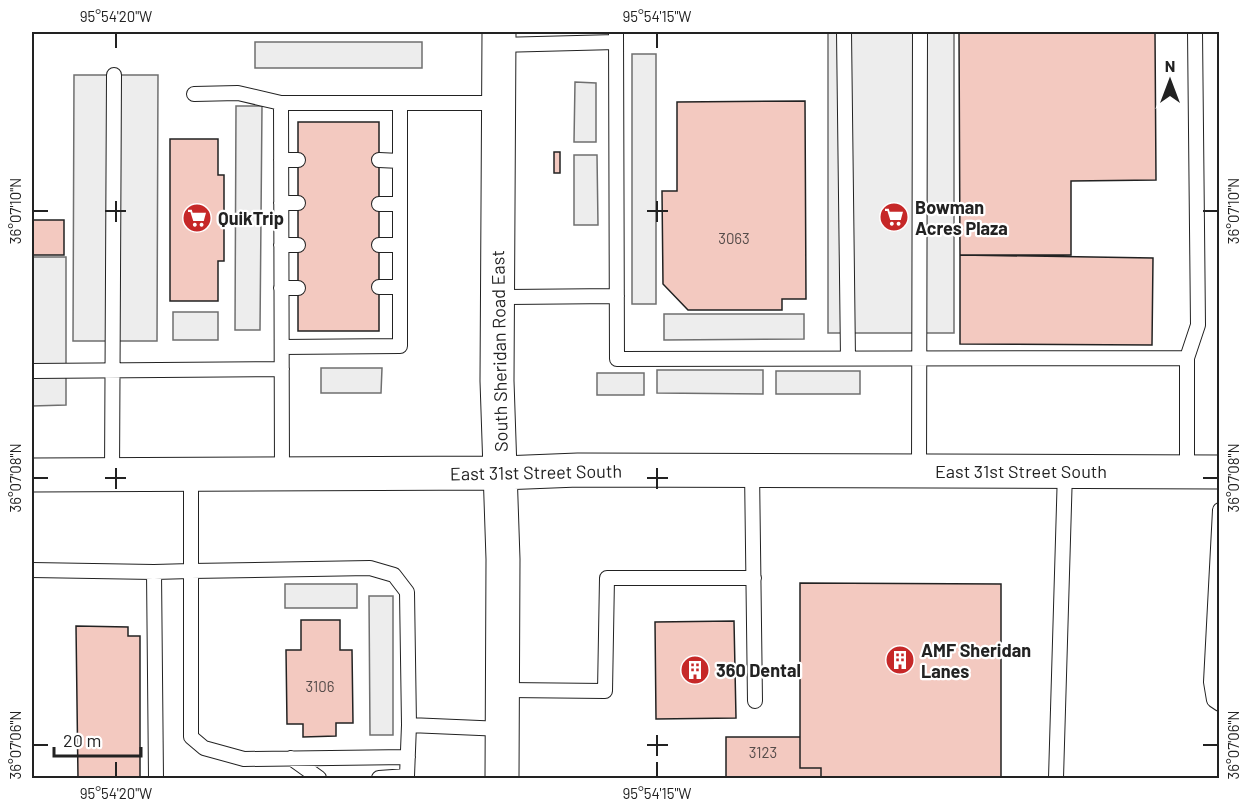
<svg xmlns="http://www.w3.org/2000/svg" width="1251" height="810" viewBox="0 0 1251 810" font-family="Barlow,sans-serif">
<rect width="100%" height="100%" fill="#fff"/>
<path fill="#ededed" stroke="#6f6f6f" stroke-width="1.5" d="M828 32H954V333H828Z
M255 42H422V68H255Z
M632 54H656V304H632Z
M74 75H158L157 341H73Z
M575 82 596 83V142H574Z
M236 106H262L260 330H235Z
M574 155H597L598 225H574Z
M32 257H66V405L32 406Z
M173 312H218V340H173Z
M664 314H804V339L664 340Z
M321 368H382L381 393H321Z
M657 370H763V394L657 393Z
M776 371H860V394H776Z
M597 373H644V395H597Z
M285 584H357V608H285Z
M369 596H393V735H370Z"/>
<path fill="#f3c9c0" stroke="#222" stroke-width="1.5" d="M959 32H1155L1156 180 1071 181V255H960Z
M805 101 806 299H782V310H688L663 284 662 191H677V102Z
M298 122H379V331H298Z
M170 139H218V175H224V261H218V301H170Z
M554 152H560V173H554Z
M32 220H64V255H32Z
M960 255 1153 258 1152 345 960 344Z
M800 583 1001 584V778H821V768H800Z
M301 620H340V650H352L353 723H336V736L303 737V724H287L286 650H301Z
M734 621 736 718 656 719 655 622Z
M76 626 128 627V636H140V778H78Z
M726 737H800V768H821V778H726Z"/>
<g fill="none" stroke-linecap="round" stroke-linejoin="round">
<g stroke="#222" stroke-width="16">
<path id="lane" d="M616 32 617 359 1187 358
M844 32 848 358
M499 45 616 42
M194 94 238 93 281 103
M281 160H298
M379 160 400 161
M281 203H298
M379 204H400
M281 245H298
M379 245H400
M379 287H400
M281 288H298
M498 297 617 296
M282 347 400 346V103
M32 371 282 369
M752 470 755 701
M1187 470V358L1198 325 1195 32
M919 471 920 32
M112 475 114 75
M282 475 281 103H498
M1220 510 1211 682 1214 700 1220 704
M32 570 154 572 156 778
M154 572 191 571V476
M503 690 605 691 607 578H754
M408 757 244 759 204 748 191 737V571L370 568 394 575 407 592 409 725 503 729
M291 758 319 778
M379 778 407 776 409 725
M1056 778 1065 471"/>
</g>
<g stroke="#222" stroke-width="35">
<path id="secondary" d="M499 32 497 381 503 559 502 778
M32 475 500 473 578 470 1220 472"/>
</g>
<use href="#lane" stroke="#fff" stroke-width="14"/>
<use href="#secondary" stroke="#fff" stroke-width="33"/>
</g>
<path fill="none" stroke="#222" stroke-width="2" d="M116 33V48M657 33V48M116 201V222M657 201V222M33 211H48M105 211H126M647 211H668M1203 211H1218M116 468V489M657 468V489M33 478H48M105 478H126M647 478H668M1203 478H1218M657 735V756M33 745H48M647 745H668M1203 745H1218M116 762V777M657 762V777"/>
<defs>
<g id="supermarket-disc" transform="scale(1.5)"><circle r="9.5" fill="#c62828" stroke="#fff"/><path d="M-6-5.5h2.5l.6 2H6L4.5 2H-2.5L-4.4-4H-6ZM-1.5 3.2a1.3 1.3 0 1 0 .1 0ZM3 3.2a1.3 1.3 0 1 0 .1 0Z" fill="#fff"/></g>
<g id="building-disc" transform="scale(1.5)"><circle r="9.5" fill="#c62828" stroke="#fff"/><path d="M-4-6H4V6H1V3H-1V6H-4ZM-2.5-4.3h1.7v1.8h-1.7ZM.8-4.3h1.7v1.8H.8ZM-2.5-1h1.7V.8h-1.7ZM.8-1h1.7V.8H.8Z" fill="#fff"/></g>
</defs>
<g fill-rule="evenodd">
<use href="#supermarket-disc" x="894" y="217"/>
<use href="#supermarket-disc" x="197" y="218"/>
<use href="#building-disc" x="900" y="660"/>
<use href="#building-disc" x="695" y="670"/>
</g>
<g text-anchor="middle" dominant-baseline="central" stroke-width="4.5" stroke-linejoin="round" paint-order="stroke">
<g font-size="15" fill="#564c4a">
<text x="734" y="238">3063</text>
<text x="320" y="686">3106</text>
<text x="763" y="752">3123</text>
</g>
<g font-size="18" font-weight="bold" fill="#222" stroke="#fff" text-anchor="start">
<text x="915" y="207">Bowman<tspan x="915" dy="21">Acres Plaza</tspan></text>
<text x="218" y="218">QuikTrip</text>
<text x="921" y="650">AMF Sheridan<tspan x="921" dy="21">Lanes</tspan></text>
<text x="716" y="670">360 Dental</text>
</g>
<g font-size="18" fill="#222" stroke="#fff">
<text transform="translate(499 351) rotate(-91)">South Sheridan Road East</text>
<text x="1021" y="471">East 31st Street South</text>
<text transform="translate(536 472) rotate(-1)">East 31st Street South</text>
</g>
</g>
<rect width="1251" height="810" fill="none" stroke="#ffffff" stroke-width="66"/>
<g transform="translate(1170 81)" stroke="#ffffff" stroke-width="4.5" paint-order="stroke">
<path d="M0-4.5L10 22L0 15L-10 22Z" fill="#222222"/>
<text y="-9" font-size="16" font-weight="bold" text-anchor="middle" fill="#222222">N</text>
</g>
<path d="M54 747v9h87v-9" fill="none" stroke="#222222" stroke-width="3"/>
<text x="63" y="747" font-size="18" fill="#222222" stroke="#ffffff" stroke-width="4.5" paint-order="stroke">20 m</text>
<rect x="33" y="33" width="1185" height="744" fill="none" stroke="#222" stroke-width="2"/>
<g font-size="15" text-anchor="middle" fill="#222">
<text x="116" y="22">95°54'20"W</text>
<text x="657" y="22">95°54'15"W</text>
<text transform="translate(16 211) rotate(-90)" y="5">36°07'10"N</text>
<text transform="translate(1234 211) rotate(-90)" y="5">36°07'10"N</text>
<text transform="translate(16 478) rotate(-90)" y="5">36°07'08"N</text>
<text transform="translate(1234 478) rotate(-90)" y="5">36°07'08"N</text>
<text transform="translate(16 745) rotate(-90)" y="5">36°07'06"N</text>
<text transform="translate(1234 745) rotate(-90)" y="5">36°07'06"N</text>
<text x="116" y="799">95°54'20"W</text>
<text x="657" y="799">95°54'15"W</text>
</g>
</svg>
